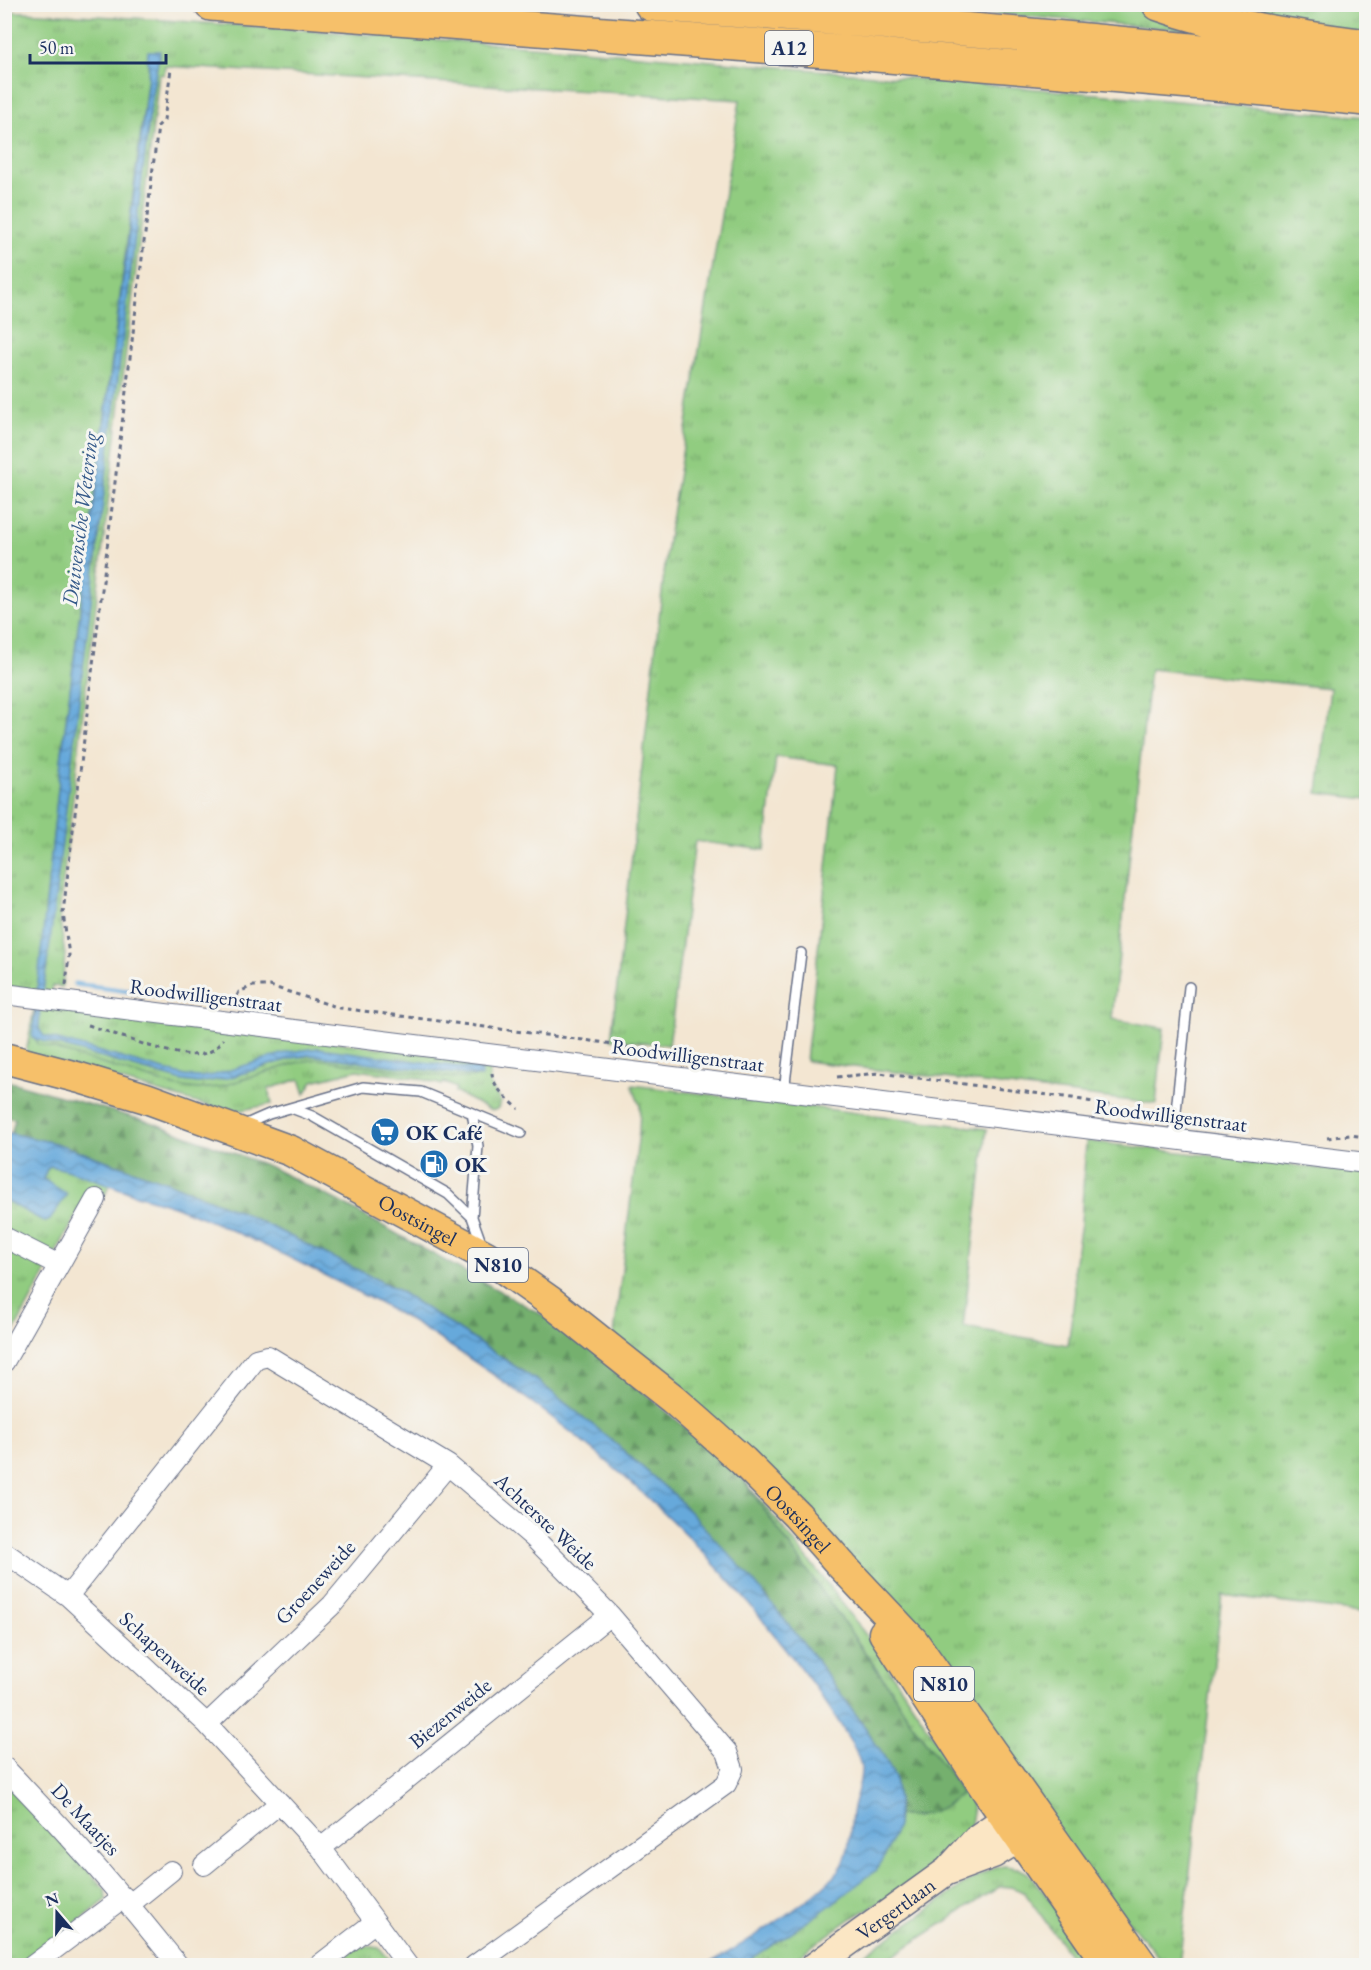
<svg xmlns="http://www.w3.org/2000/svg" width="1371" height="1970" viewBox="0 0 1371 1970" font-family="'EB Garamond',serif">
<defs>
<pattern id="grass-tufts" width="24" height="20" patternUnits="userSpaceOnUse" patternTransform="scale(1.5)"><rect width="24" height="20" fill="#91cc80"/><path d="M3 7l-1-3M5 7V3M7 7l1-3M15 17l-1-3M17 17v-4M19 17l1-3" fill="none" stroke="#76a66c"/></pattern>
<pattern id="forest-firs" width="22" height="20" patternUnits="userSpaceOnUse" patternTransform="scale(1.5)"><rect width="22" height="20" fill="#74b06e"/><path d="M5 1l3.5 6h-7zM16 11l3.5 6h-7z" fill="#5e905e"/></pattern>
<pattern id="wetland-marsh" width="20" height="14" patternUnits="userSpaceOnUse" patternTransform="scale(1.5)"><rect width="20" height="14" fill="#91cc80"/><path d="M1 5h8M5 5V1M11 12h8M15 12V8" fill="none" stroke="#76a66c"/></pattern>
<pattern id="water-waves" width="16" height="10" patternUnits="userSpaceOnUse" patternTransform="scale(1.5)"><rect width="16" height="10" fill="#66a9db"/><path d="M0 5q4-4 8 0t8 0" fill="none" stroke="#538ab5"/></pattern>
</defs>
<rect width="100%" height="100%" fill="#f6f6f2"/>
<filter id="ink" filterUnits="userSpaceOnUse"><feTurbulence type="fractalNoise" baseFrequency=".0167" numOctaves="2"/><feDisplacementMap in="SourceGraphic" scale="12" xChannelSelector="R" yChannelSelector="G"/><feConvolveMatrix kernelMatrix="1 2 1 2 8 2 1 2 1" color-interpolation-filters="sRGB"/></filter>
<filter id="wash" filterUnits="userSpaceOnUse"><feTurbulence type="fractalNoise" baseFrequency=".008" numOctaves="4" result="noise"/><feDisplacementMap in="SourceGraphic" scale="24" xChannelSelector="R" yChannelSelector="G"/><feGaussianBlur stdDeviation="1.35" result="paint"/><feColorMatrix in="noise" values="0 0 0 0 0 0 0 0 0 0 0 0 0 0 0 0 0 1.4 0 .05"/><feComposite in="paint" operator="in"/></filter>
<g filter="url(#wash)">
<rect width="100%" height="100%" fill="#f3e6d2"/>
<path fill="url(#grass-tufts)" stroke="#567e6f" stroke-width="1.5" fill-rule="evenodd" d="M895 5H1145L1221 33Z
M1178 5H1366V35Z
M4 11 150 19 570 49 1366 117V799L1318 793 1330 688 1150 669 1112 1019 1164 1028 1156 1104 806 1061 838 765 776 757 765 850 695 841 669 1045 611 1039 668 539 740 100 165 66 164 74 159 75 59 914 65 955 62 987 52 986 50 995 5 988ZM160 51 153 87 43 991 46 903 61 761 149 67Z
M35 1003 489 1062 490 1085 501 1102 499 1107 495 1110H490L455 1092 456 1088 444 1082 442 1085 418 1078 357 1070 313 1081 305 1094 300 1079 268 1089 272 1104 242 1110 211 1107 26 1053Z
M632 1085 987 1129 963 1327 1068 1345 1075 1292 1074 1267 1081 1223 1086 1141 1366 1174V1613L1222 1595 1179 1965H1165L1057 1834 936 1663 614 1335 639 1132 640 1106Z
M50 1166 77 1172 110 1184 104 1197 89 1193 53 1258 5 1229 4 1200 46 1222C45 1206 37 1178 50 1166Z
M5 1244 18 1251 45 1270V1274L5 1348Z
M737 1471 827 1583 874 1646 961 1778 960 1780 971 1799 973 1813 970 1828 921 1879 852 1918 805 1951 789 1965H742L820 1913 897 1826 898 1815 916 1817 961 1795 956 1783 907 1716 890 1688Z
M4 1781 105 1889 106 1900 23 1965H5Z
M1004 1866 1018 1868 1028 1873 1103 1965H1077L1025 1893C1016 1889 1010 1885 999 1887L879 1965 848 1966 966 1883 992 1869Z
M367 1946 379 1948 395 1965H347C345 1952 355 1947 367 1946Z"/>
<path fill="url(#forest-firs)" stroke="#487066" stroke-width="1.5" d="M4 1080 153 1123 268 1166 338 1201 571 1331 737 1471 890 1688 907 1716 956 1783 961 1795C939 1811 925 1818 898 1815V1801L895 1778 886 1760 867 1730 809 1650 676 1497 609 1438 539 1382 396 1289 243 1213 167 1182 55 1143 11 1134 15 1119 5 1117Z"/>
<path fill="url(#wetland-marsh)" stroke="#567e6f" stroke-width="1.5" d="M36 1039 205 1081 300 1055 313 1053 481 1076V1077L455 1078 318 1059 299 1062 219 1087 198 1089 173 1086 38 1044Z"/>
<path fill="url(#water-waves)" stroke="#406c9c" stroke-width="1.5" d="M148 51H160L153 87 50 942 43 992 37 991 61 761 141 138 149 67 147 61Z
M36 1005H40L39 1029 44 1036 185 1076 200 1077 214 1075 288 1052 319 1048 482 1070 481 1077 310 1055 293 1058 228 1078 198 1083 183 1081 32 1038Z
M4 1132 55 1143 167 1182 243 1213 396 1289 539 1382 609 1438 676 1497 750 1577 809 1650 867 1730 886 1760 895 1778 898 1801 897 1826 883 1860 875 1871 820 1913 742 1965H706C737 1948 828 1893 843 1864 850 1849 850 1830 852 1813 854 1799 862 1783 861 1768 860 1744 798 1664 780 1642 686 1520 564 1417 433 1335 397 1311 357 1292 318 1272 273 1249 228 1227 181 1209 165 1202 147 1199 131 1193 104 1183 79 1172 50 1166L47 1169 43 1179 67 1194 50 1220 45 1222 5 1200Z"/>
<g fill="none" stroke-linecap="round" stroke-linejoin="round">
<path stroke="#66a9db" stroke-width="5" d="M1259 4 1260 13 1268 14
M75 984 259 1008"/>
</g>
</g>
<g filter="url(#ink)">
<g fill="none" stroke-linecap="round" stroke-linejoin="round">
<g stroke="#676f87" stroke-width="12">
<path id="lane" d="M784 1091 801 953
M291 1108 312 1116 448 1194 472 1217
M472 1113 478 1146 472 1217 482 1245
M244 1125 269 1114 363 1087 421 1092 521 1133
M1173 1140 1189 987"/>
</g>
<g stroke="#676f87" stroke-width="22">
<path id="street" d="M4 994 1366 1163
M4 1237 59 1265 4 1362
M59 1265 96 1199
M4 1552 68 1596 207 1724 321 1848 408 1966
M68 1596 256 1359 268 1356 448 1465 533 1537 610 1615 727 1752 733 1769 726 1784 474 1966
M207 1724 332 1605 448 1465
M4 1767C66 1831 124 1897 179 1966
M321 1848 610 1615
M204 1865 280 1803
M130 1904 171 1871
M32 1966 124 1897
M318 1966 375 1922"/>
</g>
<g stroke="#676f87" stroke-width="30">
<g id="secondary">
<path d="M951 1870 994 1854 1020 1838 1029 1819"/>
<path id="s1" d="M815 1966 947 1871 977 1838 1006 1818 1025 1813"/>
</g>
</g>
<g stroke="#676f87" stroke-width="33">
<g id="primary">
<path id="s2" d="M4 1058 80 1078 146 1098 291 1151 486 1256 551 1302 673 1399 743 1461 797 1515 843 1567 913 1641 1143 1966"/>
<path d="M884 1633 987 1791 1109 1966"/>
</g>
</g>
<g stroke="#676f87" stroke-width="36">
<path id="highway" d="M211 4 841 52 1214 84 1366 99
M651 4C890 22 1129 42 1366 68
M1159 4C1226 28 1296 36 1366 46"/>
</g>
<path stroke="#676f87" stroke-width="3" stroke-dasharray="4.5 4.5" stroke-linecap="butt" d="M66 985 69 955 63 913 158 126 164 120 171 69
M233 1004 239 992 253 986H270L340 1008 614 1044 661 1055
M88 1025C115 1033 180 1062 206 1053 214 1051 219 1045 223 1039
M492 1073C493 1088 508 1099 519 1109
M837 1077 879 1073 1072 1098 1113 1106 1128 1114
M1327 1138 1350 1135 1366 1137"/>
<use href="#lane" stroke="#fff" stroke-width="9"/>
<use href="#street" stroke="#fff" stroke-width="20"/>
<use href="#secondary" stroke="#fbe6c4" stroke-width="27"/>
<use href="#primary" stroke="#f6c06b" stroke-width="30"/>
<use href="#highway" stroke="#f6c06b" stroke-width="33"/>
</g>
</g>
<defs>
<g id="supermarket-disc" transform="scale(1.5)"><circle r="9.5" fill="#1f6fb2" stroke="#f6f6f2"/><path d="M-6-5.5h2.5l.6 2H6L4.5 2H-2.5L-4.4-4H-6ZM-1.5 3.2a1.3 1.3 0 1 0 .1 0ZM3 3.2a1.3 1.3 0 1 0 .1 0Z" fill="#fff"/></g>
<g id="fuel-disc" transform="scale(1.5)"><circle r="9.5" fill="#1f6fb2" stroke="#f6f6f2"/><path d="M-5.5-6h7V0h2V4h1.3V-2.5L3-4.5l.8-.8L6-3V5H2.5V1h-1V6h-7ZM-4.2-4.7v3.2H.2V-4.7Z" fill="#fff"/></g>
</defs>
<g fill-rule="evenodd">
<use href="#supermarket-disc" x="385" y="1132"/>
<use href="#fuel-disc" x="434" y="1164"/>
</g>
<g text-anchor="middle" dominant-baseline="central" stroke-width="6" stroke-linejoin="round" paint-order="stroke">
<g fill="#f6f6f2" stroke="#5d6b8a" stroke-width="1.5">
<rect x="765" y="31" width="48" height="34" rx="4.5"/>
<rect x="468" y="1248" width="60" height="34" rx="4.5"/>
<rect x="914" y="1667" width="60" height="34" rx="4.5"/>
</g>
<g font-size="20" font-weight="bold" fill="#1b2f5e">
<text x="789" y="48">A12</text>
<text x="498" y="1265">N810</text>
<text x="944" y="1684">N810</text>
</g>
<g font-size="21" fill="#1b2f5e" stroke="#f6f6f2">
<text transform="translate(206 995) rotate(7)">Roodwilligenstraat</text>
<text transform="translate(688 1055) rotate(7)">Roodwilligenstraat</text>
<text transform="translate(1171 1115) rotate(7)">Roodwilligenstraat</text>
<text stroke="none"><textPath href="#s2" startOffset="446">Oostsingel</textPath></text>
<text stroke="none"><textPath href="#s2" startOffset="932">Oostsingel</textPath></text>
<text transform="translate(546 1521) rotate(43)">Achterste Weide</text>
<text transform="translate(315 1582) rotate(-47)">Groeneweide</text>
<text transform="translate(165 1653) rotate(42)">Schapenweide</text>
<text transform="translate(450 1713) rotate(-39)">Biezenweide</text>
<text transform="translate(86 1819) rotate(47)">De Maatjes</text>
<text stroke="none"><textPath href="#s1" startOffset="99">Vergertlaan</textPath></text>
</g>
<g font-size="21" font-weight="bold" fill="#1b2f5e" stroke="#f6f6f2" text-anchor="start">
<text x="406" y="1132">OK Café</text>
<text x="455" y="1164">OK</text>
</g>
<g font-size="22" font-style="italic" fill="#355a8a" stroke="#f6f6f2">
<text transform="translate(80 519) rotate(-83)">Duivensche Wetering</text>
</g>
</g>
<rect width="1371" height="1970" fill="none" stroke="#f6f6f2" stroke-width="24"/>
<g transform="translate(57 1913) rotate(340)" stroke="#f6f6f2" stroke-width="4.5" paint-order="stroke">
<path d="M0-4.5L10 22L0 15L-10 22Z" fill="#1b2f5e"/>
<text y="-9" font-size="16" font-weight="bold" text-anchor="middle" fill="#1b2f5e">N</text>
</g>
<path d="M30 54v9h136v-9" fill="none" stroke="#1b2f5e" stroke-width="3"/>
<text x="39" y="54" font-size="18" fill="#1b2f5e" stroke="#f6f6f2" stroke-width="4.5" paint-order="stroke">50 m</text>
</svg>
